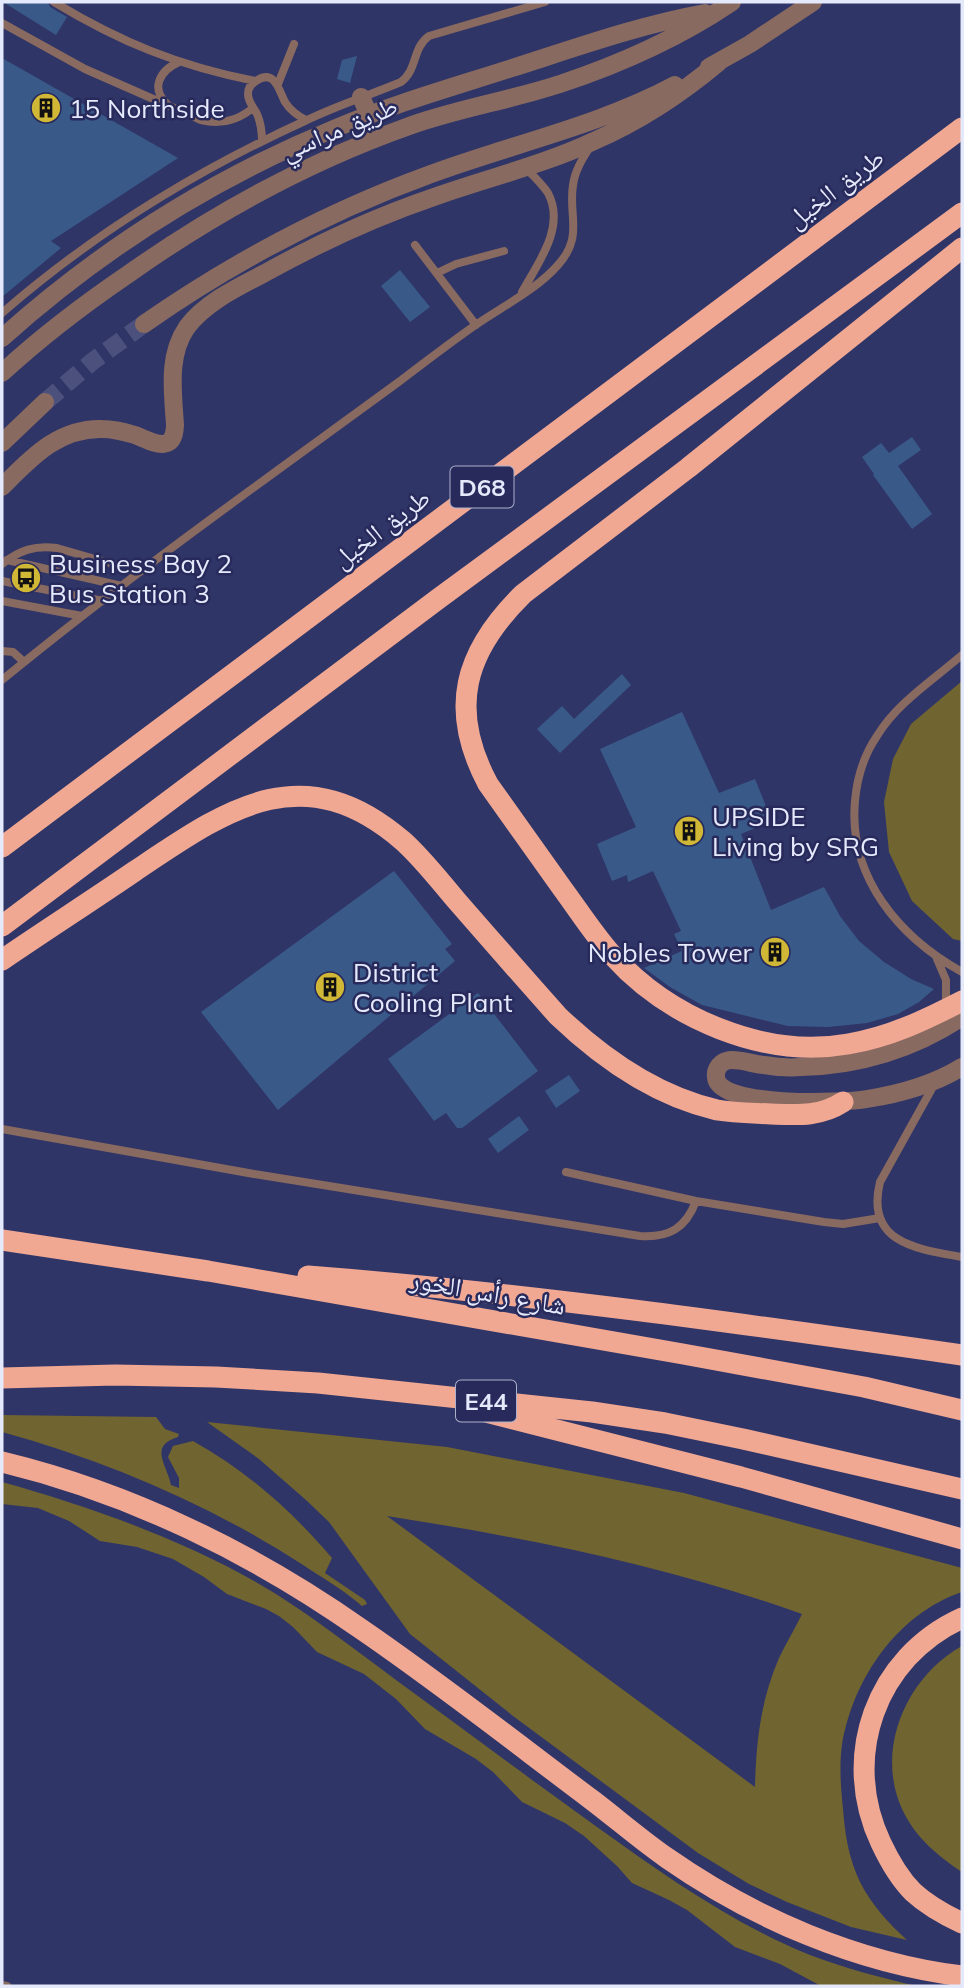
<svg xmlns="http://www.w3.org/2000/svg" width="964" height="1988" viewBox="0 0 964 1988" font-family="Mulish,'Noto Naskh Arabic',sans-serif">
<rect width="100%" height="100%" fill="#303567"/>
<path fill="#706430" fill-rule="evenodd" d="M962 681V941L953 939 912 901 889 852 884 802 893 759 911 724Z
M2 1415 156 1417 165 1429 179 1434 178 1437C148 1446 167 1465 171 1485L179 1488V1478L168 1457 173 1446 193 1441C247 1471 292 1511 332 1558L325 1573 365 1600 367 1604 362 1606C344 1590 321 1577 300 1563 208 1504 107 1461 2 1432Z
M207 1422 447 1447 684 1493 962 1568V1592C897 1614 853 1679 842 1745 839 1767 841 1788 843 1809 845 1835 849 1859 860 1882 872 1905 888 1923 907 1940L851 1927 787 1902 749 1884 698 1853 513 1716 410 1634 329 1522 306 1500 259 1459ZM387 1516C528 1538 668 1566 802 1614 795 1629 786 1643 779 1658 761 1699 756 1742 755 1787Z
M2 1482C92 1507 196 1544 276 1594 317 1620 357 1651 396 1680 463 1729 530 1779 597 1827 664 1875 733 1924 810 1955 845 1968 881 1978 917 1986H821L780 1964 735 1947 687 1910 669 1900 632 1883 617 1866 584 1836 565 1823 522 1802 493 1772 476 1759 425 1729 396 1699 364 1674 317 1652 293 1627 279 1616 266 1609 227 1594 204 1577 173 1559 137 1547 100 1541 69 1521 38 1508 2 1504Z
M962 1646V1872C938 1856 916 1838 903 1811 874 1751 906 1677 962 1646Z"/>
<path fill="#395a89" d="M3 2H48L50 7 67 17 56 35Z
M357 56 350 83 337 79 342 60Z
M2 58 178 158 51 241 61 248 2 297Z
M400 270 430 307 410 322 381 286Z
M912 437 921 450 898 466 932 514 912 529 873 475 874 474 862 457 881 443 889 453Z
M622 674 631 685 560 753 537 729 562 706 574 719Z
M682 712 719 793 755 779 770 816 758 820 760 826 741 834 771 910 824 887 840 916 859 941 884 962 911 979 934 989 919 1002 898 1014 867 1023 828 1027 788 1026 702 1005 670 987 644 968 682 951 674 934 681 931 653 871 628 882 627 875 612 881 597 844 636 827 600 749Z
M394 871 452 944 445 949 455 961 278 1110 201 1012Z
M478 993 538 1071 462 1128H457L446 1113 434 1121 388 1059Z
M569 1075 580 1091 556 1108 545 1091Z
M519 1116 529 1130 498 1153 488 1139Z"/>
<g fill="none" stroke-linecap="round" stroke-linejoin="round">
<path stroke="#4b507d" stroke-width="18" stroke-dasharray="18 9" stroke-linecap="butt" d="M45 402 93 361 144 324"/>
<path stroke="#886a61" stroke-width="8" d="M54 2C120 42 179 66 255 81
M2 23 85 69 201 120C221 125 237 121 253 108
M278 84 294 44
M168 105C150 89 159 71 179 62
M262 141C262 132 261 123 257 114 254 108 248 102 248 94 248 89 251 84 256 81 275 68 279 91 285 102 290 110 298 116 306 120
M415 245 476 325
M437 273 456 264 504 251
M522 292C538 263 566 227 548 193 542 184 533 176 526 168
M2 313C94 233 197 170 307 120 338 105 370 95 401 82 418 69 412 48 429 36L545 2
M7 560 122 586
M2 564C20 550 35 545 57 548L140 572
M2 581 103 601
M2 601 82 616
M2 651 13 652 24 662
M962 655C933 680 897 703 877 736 864 755 857 778 855 801 848 877 899 937 962 972
M2 680C130 575 266 479 400 381 425 362 451 342 477 324 503 306 536 290 558 265 584 236 568 216 573 185 575 170 583 158 590 147
M937 959 946 980V1007
M935 1083 880 1182C865 1243 917 1249 962 1257
M2 1129 254 1174 640 1236C669 1238 686 1228 696 1201
M566 1172 696 1201 824 1222 843 1224 880 1218
M2 1985 7 1986"/>
<path stroke="#886a61" stroke-width="18" d="M709 67 750 44 813 2
M361 97 369 115
M144 324C233 262 329 211 431 174 512 144 598 126 675 85
M2 338C100 250 214 178 336 128 393 104 453 87 512 68 575 48 639 25 705 13
M2 373C41 337 83 305 127 275 216 212 309 161 412 125 461 108 511 100 560 84 620 64 679 38 732 2
M2 443 45 402
M2 487C31 458 58 428 102 429 113 429 125 432 135 435 151 441 174 456 175 425 173 392 167 356 187 327 206 302 238 287 265 273 319 243 375 217 434 197 487 178 543 165 594 141 640 121 681 94 719 62
M962 1017C914 1049 858 1066 801 1067 789 1068 776 1067 764 1065 753 1064 743 1060 732 1060 729 1060 725 1061 722 1063 718 1066 715 1071 716 1077 717 1108 844 1103 867 1099 900 1094 934 1084 962 1067"/>
<path stroke="#f1a893" stroke-width="21" d="M962 248 688 468 523 594C464 652 448 709 488 784 513 819 537 853 562 888 579 911 594 935 613 956 669 1018 764 1059 848 1044 890 1037 925 1020 962 1001
M2 847 962 128
M2 926 438 599 962 213
M2 960C46 930 91 901 135 871 226 810 302 754 403 841 422 858 439 880 456 900 490 939 524 978 558 1016 603 1059 656 1096 717 1110 735 1113 753 1113 771 1114 797 1115 820 1117 843 1102
M2 1240 208 1271 683 1354 864 1387 962 1410
M308 1276C527 1293 745 1324 962 1355
M2 1378 115 1375 216 1377 318 1383 592 1412 665 1423 743 1439 962 1489
M486 1412 741 1477 962 1539
M2 1462C130 1493 253 1553 361 1629 440 1683 516 1743 592 1800 617 1819 641 1840 667 1858 753 1918 857 1963 962 1976
M962 1618C876 1657 840 1757 881 1843 889 1860 899 1878 913 1892 927 1905 945 1915 962 1923"/>
</g>
<defs>
<g id="building-disc" transform="scale(1.575)"><circle r="9.5" fill="#d1b736" stroke="#272a5b"/><path d="M-4-6H4V6H1V3H-1V6H-4ZM-2.5-4.3h1.7v1.8h-1.7ZM.8-4.3h1.7v1.8H.8ZM-2.5-1h1.7V.8h-1.7ZM.8-1h1.7V.8H.8Z" fill="#111"/></g>
<g id="bus-disc" transform="scale(1.575)"><circle r="9.5" fill="#d1b736" stroke="#272a5b"/><path d="M-5-6H5V4H4V6H2V4H-2V6H-4V4H-5ZM-3.5-4V0h7V-4ZM-3.5 1.2v1.5H-2V1.2ZM2 1.2v1.5H3.5V1.2Z" fill="#111"/></g>
</defs>
<g fill-rule="evenodd">
<use href="#building-disc" x="46" y="108"/>
<use href="#bus-disc" x="26" y="578"/>
<use href="#building-disc" x="689" y="831"/>
<use href="#building-disc" x="775" y="952"/>
<use href="#building-disc" x="330" y="987"/>
</g>
<g text-anchor="middle" dominant-baseline="central" stroke-width="5" stroke-linejoin="round" paint-order="stroke">
<g fill="#272a5b" stroke="#acb0cc" stroke-width="2">
<rect x="450.5" y="466.5" width="63" height="41" rx="5"/>
<rect x="456" y="1380.5" width="60" height="41" rx="5"/>
</g>
<g font-size="24" font-weight="bold" fill="#e5e9fc">
<text x="482" y="487">D68</text>
<text x="486" y="1401">E44</text>
</g>
<g font-size="26" fill="#e5e9fc" stroke="#272a5b" text-anchor="start">
<text x="69" y="108">15 Northside</text>
<text x="49" y="563">Business Bay 2<tspan x="49" dy="30">Bus Station 3</tspan></text>
<text x="712" y="816">UPSIDE<tspan x="712" dy="30">Living by SRG</tspan></text>
<text x="752" y="952" text-anchor="end">Nobles Tower</text>
<text x="353" y="972">District<tspan x="353" dy="30">Cooling Plant</tspan></text>
</g>
<g font-size="26" fill="#e5e9fc" stroke="#272a5b">
<text transform="translate(339 128) rotate(-23)">طريق مراسي</text>
<text transform="translate(835 188) rotate(-37)">طريق الخيل</text>
<text transform="translate(381 528) rotate(-37)">طريق الخيل</text>
<text transform="translate(488 1292) rotate(10)">شارع رأس الخور</text>
</g>
</g>
<rect width="964" height="1988" fill="none" stroke="#e5e9fc" stroke-width="7"/>
</svg>
